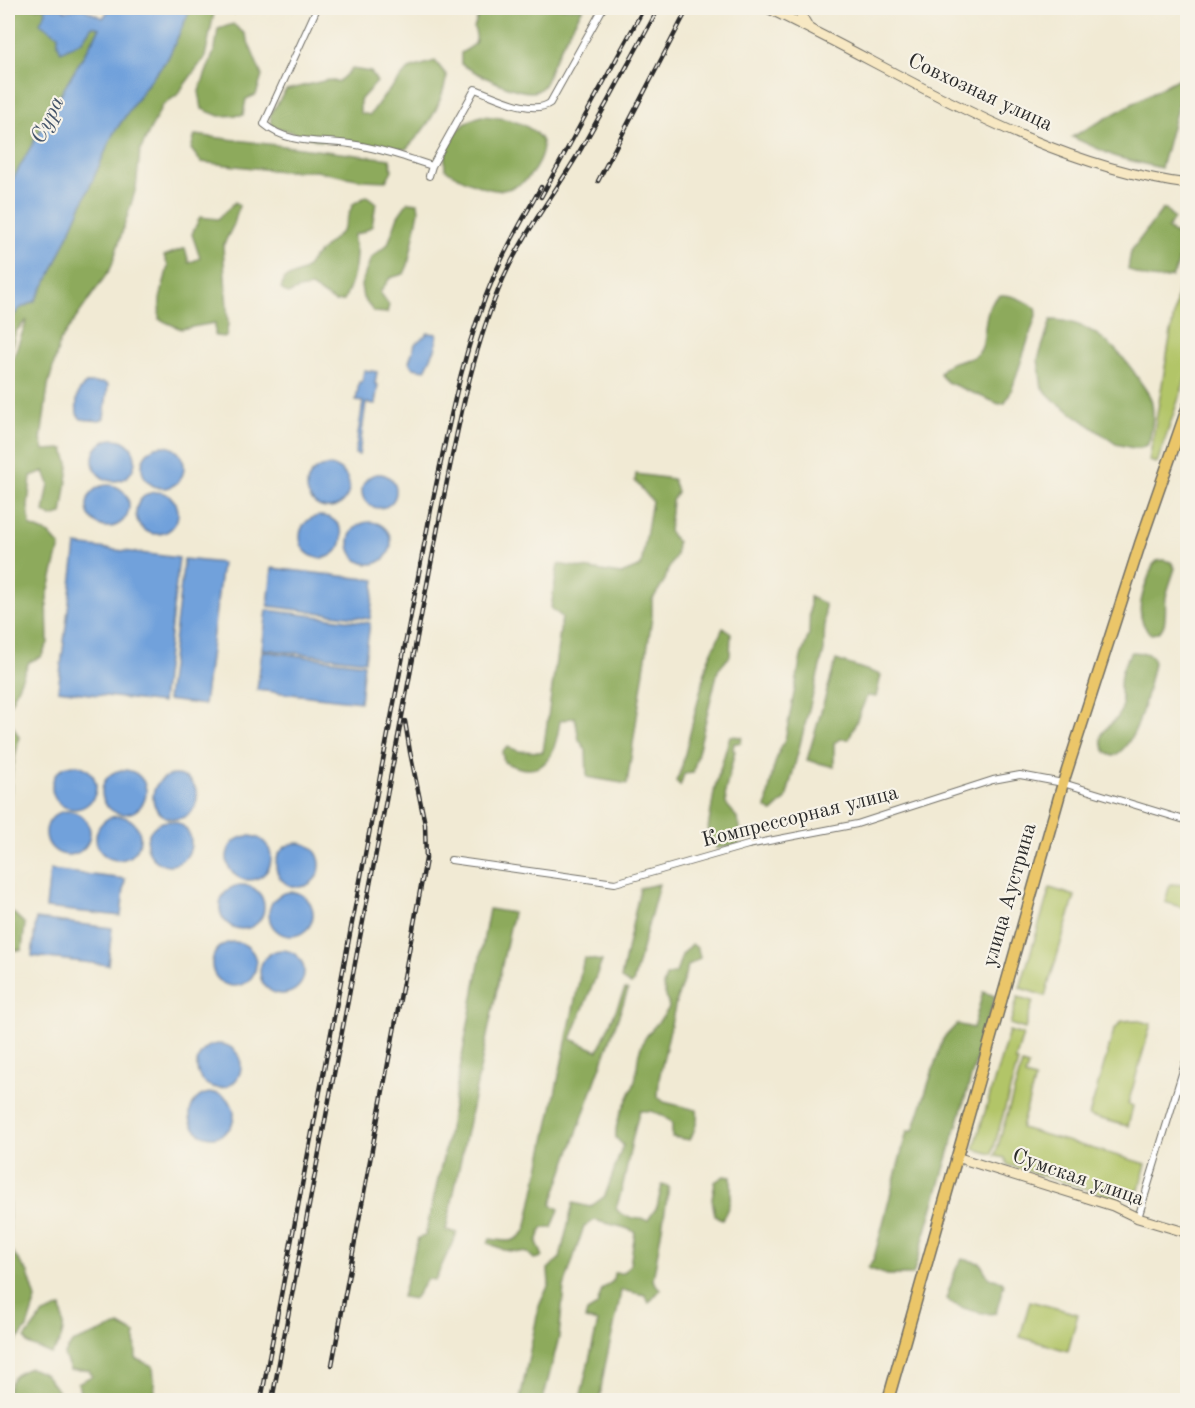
<svg xmlns="http://www.w3.org/2000/svg" width="1195" height="1408" viewBox="0 0 1195 1408" font-family="'Old Standard TT',serif">
<rect width="100%" height="100%" fill="#f7f3e8"/>
<filter id="ink" filterUnits="userSpaceOnUse"><feTurbulence type="fractalNoise" baseFrequency=".0167" numOctaves="2"/><feDisplacementMap in="SourceGraphic" scale="12" xChannelSelector="R" yChannelSelector="G"/><feConvolveMatrix kernelMatrix="1 2 1 2 8 2 1 2 1" color-interpolation-filters="sRGB"/></filter>
<filter id="wash" filterUnits="userSpaceOnUse"><feTurbulence type="fractalNoise" baseFrequency=".008" numOctaves="4" result="noise"/><feDisplacementMap in="SourceGraphic" scale="24" xChannelSelector="R" yChannelSelector="G"/><feGaussianBlur stdDeviation="1.35" result="paint"/><feColorMatrix in="noise" values="0 0 0 0 0 0 0 0 0 0 0 0 0 0 0 0 0 1.4 0 .05"/><feComposite in="paint" operator="in"/></filter>
<g filter="url(#wash)">
<rect width="100%" height="100%" fill="#f1ead4"/>
<path fill="#b2c568" stroke="#6e784a" stroke-width="1.5" d="M1187 238V374L1157 463 1149 461Z
M1170 884 1187 885V909L1165 902Z
M1050 888 1075 896 1045 996 1020 988Z
M1018 997 1033 1001 1025 1029 1010 1024Z
M1136 1020 1151 1024 1128 1104 1133 1106 1128 1126 1089 1116 1114 1030 1122 1021Z
M1009 1031 1023 1035 1015 1061 1018 1062 992 1154 974 1149Z
M1022 1064 1028 1066 1025 1076 1035 1079 1021 1128 1146 1164 1139 1190 1116 1198 1008 1165 1005 1158 995 1156Z
M1030 1301 1078 1314 1068 1351 1020 1337Z"/>
<path fill="#8daa5c" stroke="#5c6a44" stroke-width="1.5" d="M8 8H45L59 35 58 44 82 41 92 25 100 28 52 109 8 188Z
M191 8H215L205 57 177 95 162 106 140 151 136 188 111 268 60 341 48 386 41 440 44 450 64 449 69 467 62 514 51 517 44 512 49 484 44 471 31 476 28 506 30 526 49 534 60 546 47 597 48 643 41 657 29 662 8 709V372L27 320 16 331 8 359V323L19 309 35 301 52 272 113 134 146 86 168 58Z
M500 8H583C571 28 559 48 550 70 548 77 546 85 539 90 523 99 476 73 461 64V53C474 45 480 44 474 28L479 14 487 12 493 13Z
M233 24 245 34 262 76 256 95 246 99 243 115 219 116 202 109 199 91 215 49 218 29Z
M435 61 447 76C440 108 429 126 406 149L386 148 353 142 320 141 272 126 270 115 286 90 328 80 338 82 352 69 371 72 377 82 360 100V113L370 115 382 98 409 69Z
M1186 74 1161 168 1116 157 1072 137Z
M481 116C500 117 527 121 540 138 549 150 533 175 523 182 516 187 505 191 496 190 482 189 456 177 445 169 442 145 458 123 481 116Z
M195 135 390 159 392 170 386 181 362 180 316 171H280L201 162 191 149Z
M367 196 376 203 372 226 363 232 354 235C353 242 356 248 356 254 356 271 351 286 344 301L335 302 311 287 299 289 288 294 281 289 284 279 305 270 314 257 342 231 353 204Z
M235 202 239 206 234 224 223 246 228 324 226 337 215 336V323L181 329 159 319 160 299 168 266 164 256 185 248 189 263 200 258 192 234 200 217 218 219Z
M408 202 418 203 419 211 408 265 404 274 390 278 380 292 389 305 387 313 374 312 363 298 361 285 371 258 388 244 398 216Z
M1166 209 1174 219 1167 229 1178 235C1183 248 1179 266 1172 277 1156 281 1141 278 1128 269L1131 251 1162 210Z
M1001 295C1014 294 1025 302 1036 308L1037 313 1012 389 1005 403 999 404 947 382 941 376 940 373C951 354 969 366 980 351 988 339 980 305 1001 295Z
M1051 320C1091 320 1122 351 1141 383 1145 389 1151 396 1152 403 1154 416 1152 432 1148 444L1141 448H1133L1116 444 1055 401 1042 388 1038 359Z
M636 474 673 479 677 492 672 501 669 532 677 542 676 555 668 570 665 580 652 600V617L627 784 587 777 586 750 579 740 575 717 560 721C555 757 544 782 504 762L502 752 508 747 519 751 543 752 562 617 551 608 558 564 621 574 641 566 652 501 635 481Z
M1163 560 1171 562 1175 568C1172 578 1168 588 1166 597 1164 611 1170 633 1151 634 1130 616 1145 587 1153 565L1157 561Z
M810 597 825 604 824 651 786 799 772 812 766 808C770 785 773 760 785 740L801 657 809 634Z
M723 628 731 633 730 656 718 670 693 773 684 774 680 786 676 781 681 770 708 660Z
M1132 652 1145 653 1152 656 1154 663C1148 688 1139 745 1113 756 1107 754 1105 752 1103 746 1095 726 1120 725 1122 707 1123 702 1121 697 1120 692 1119 677 1122 664 1132 652Z
M836 660 881 675 876 697 867 696 849 739H840L834 743V767L807 760Z
M8 716 19 737 12 773 8 823Z
M730 736 742 737 741 743H734L733 750 735 751 725 792 726 804C737 815 744 829 739 844L717 849 707 835 715 787Z
M659 884 633 983 631 985 621 979 640 888Z
M8 908 25 924 22 950H8Z
M489 909 513 913 446 1230 457 1233 435 1280 427 1279 414 1299 402 1297 418 1238 425 1236 446 1145Z
M692 944 698 949 700 958 688 966 676 1002 659 1079 658 1097 664 1102 697 1110C699 1120 694 1131 690 1140L672 1137V1123C662 1114 653 1110 640 1111 629 1142 628 1176 616 1208 622 1219 636 1218 648 1220L657 1207 662 1185 669 1187 653 1280 660 1290 649 1303 645 1295 621 1290C616 1327 603 1362 600 1398L607 1400 580 1399 598 1322 585 1319 587 1312 597 1306 602 1289 613 1281 614 1273H624L630 1265 635 1232C622 1225 608 1225 595 1220L584 1226 564 1287 559 1337 543 1400H520L539 1306 549 1284 548 1269 560 1258 573 1203 590 1207 605 1196 623 1145 616 1138C614 1117 629 1101 635 1081 639 1064 635 1058 644 1040 651 1027 663 1020 669 1007L663 986 666 976 676 973 682 955Z
M584 958 602 961 571 1039 598 1051 625 989 628 990 551 1205 559 1209 552 1228H542L537 1242 543 1257 534 1259 528 1253 504 1250 488 1243 490 1239C507 1241 514 1245 526 1230Z
M983 992 995 996 913 1275H887L868 1268 874 1258 907 1131H913L943 1039 957 1024 973 1028Z
M8 1164 10 1249 28 1273 36 1299 27 1328 8 1352Z
M724 1176 731 1177C732 1193 731 1206 722 1219L715 1216 712 1199 715 1182Z
M962 1259 980 1263 989 1278 1002 1281 1004 1284 996 1313C985 1316 955 1307 946 1299L957 1266Z
M61 1307C65 1325 65 1340 51 1354L28 1344 25 1338 43 1314Z
M119 1325 135 1334 136 1359 153 1366 155 1394C136 1407 103 1401 81 1398L78 1383 92 1376 89 1370H70L64 1355 72 1343Z
M30 1368 45 1374 61 1395 58 1400H44L8 1394C10 1378 15 1373 30 1368Z"/>
<path fill="#71a1db" stroke="#4e6683" stroke-width="1.5" d="M45 8H63L65 11 82 8 103 18 110 8H191L168 58 146 86 113 134 52 272 35 301 19 309 8 323V188L52 109 100 28 92 26 82 41 61 52 58 44V35L40 23 46 12Z
M428 333 437 334 436 347 425 370 413 368 409 362 415 344Z
M364 370 377 372 375 384 378 385 375 404 366 403 359 455 355 454 363 402 356 401 359 382H362Z
M88 383H104L108 385 104 418 100 421 81 419 77 414C76 402 76 388 88 383Z
M93 460a21 21 0 1 1 42 0a21 21 0 1 1-42 0Z
M142 467a21 21 0 1 1 42 0a21 21 0 1 1-42 0Z
M307 487a21 21 0 1 1 42 0a21 21 0 1 1-42 0Z
M362 491a17 17 0 1 1 34 0a17 17 0 1 1-34 0Z
M87 506a21 21 0 1 1 42 0a21 21 0 1 1-42 0Z
M136 513a21 21 0 1 1 42 0a21 21 0 1 1-42 0Z
M300 537a21 21 0 1 1 42 0a21 21 0 1 1-42 0Z
M349 543a21 21 0 1 1 42 0a21 21 0 1 1-42 0Z
M76 545 179 558 162 703 58 690Z
M184 559 222 563 204 705 167 700Z
M272 568 375 580 370 619 268 606Z
M267 610 370 623 365 661 262 649Z
M262 651 364 664 360 702 257 690Z
M52 787a22 22 0 1 1 44 0a22 22 0 1 1-44 0Z
M102 792a22 22 0 1 1 44 0a22 22 0 1 1-44 0Z
M153 797a22 22 0 1 1 44 0a22 22 0 1 1-44 0Z
M46 833a22 22 0 1 1 44 0a22 22 0 1 1-44 0Z
M96 838a22 22 0 1 1 44 0a22 22 0 1 1-44 0Z
M147 843a22 22 0 1 1 44 0a22 22 0 1 1-44 0Z
M227 858a22 22 0 1 1 44 0a22 22 0 1 1-44 0Z
M276 865a22 22 0 1 1 44 0a22 22 0 1 1-44 0Z
M50 870 125 879 121 916 46 908Z
M220 907a22 22 0 1 1 44 0a22 22 0 1 1-44 0Z
M269 914a22 22 0 1 1 44 0a22 22 0 1 1-44 0Z
M36 919 112 928 108 965 32 956Z
M212 964a22 22 0 1 1 44 0a22 22 0 1 1-44 0Z
M260 972a22 22 0 1 1 44 0a22 22 0 1 1-44 0Z
M197 1066a22 22 0 1 1 44 0a22 22 0 1 1-44 0Z
M190 1115a22 22 0 1 1 44 0a22 22 0 1 1-44 0Z"/>
</g>
<g filter="url(#ink)">
<g fill="none" stroke-linecap="round" stroke-linejoin="round">
<g stroke="#706e66" stroke-width="8">
<path id="street" d="M317 8 264 124C288 145 321 140 350 144 378 148 405 157 432 166
M233 10 234 8
M429 176 432 166 475 89C495 96 532 116 550 103L603 8
M451 860 615 883 748 845 857 824 993 780 1020 775 1063 783 1188 821
M1138 1218 1188 1054"/>
</g>
<g stroke="#706e66" stroke-width="11">
<path id="secondary" d="M767 8C901 71 1038 165 1188 184
M797 8 809 28
M956 1157 1113 1206 1138 1218 1188 1233"/>
</g>
<g stroke="#706e66" stroke-width="13">
<path id="primary" d="M888 1400 1063 783 1140 544 1188 406"/>
</g>
<use href="#street" stroke="#fff" stroke-width="6"/>
<use href="#secondary" stroke="#f7e8c3" stroke-width="9"/>
<use href="#primary" stroke="#ebc669" stroke-width="10"/>
<g stroke="#2b2b2b" stroke-width="4.5">
<path id="rail" d="M598 181 688 8
M541 197 644 8
M332 1365 426 859 425 824 410 752 405 721
M261 1400 431 509C448 430 462 350 494 276 507 245 525 216 541 187
M272 1400 441 511C457 433 471 352 503 279 523 234 553 196 578 154 606 106 632 56 659 8"/>
</g>
<use href="#rail" stroke="#f7f3e8" stroke-width="2" stroke-dasharray="7" stroke-linecap="butt"/>
</g>
</g>
<g text-anchor="middle" dominant-baseline="central" stroke-width="4.5" stroke-linejoin="round" paint-order="stroke">
<g font-size="21" fill="#2b2b2b" stroke="#f7f3e8">
<text transform="translate(980 93) rotate(25)">Совхозная улица</text>
<text transform="translate(800 817) rotate(-14)">Компрессорная улица</text>
<text transform="translate(1010 895) rotate(-74)">улица Аустрина</text>
<text transform="translate(1078 1178) rotate(19)">Сумская улица</text>
</g>
<g font-size="22" font-style="italic" fill="#445469" stroke="#f7f3e8">
<text transform="translate(48 120) rotate(-64)">Сура</text>
</g>
</g>
<rect width="1195" height="1408" fill="none" stroke="#f7f3e8" stroke-width="30"/>
</svg>
